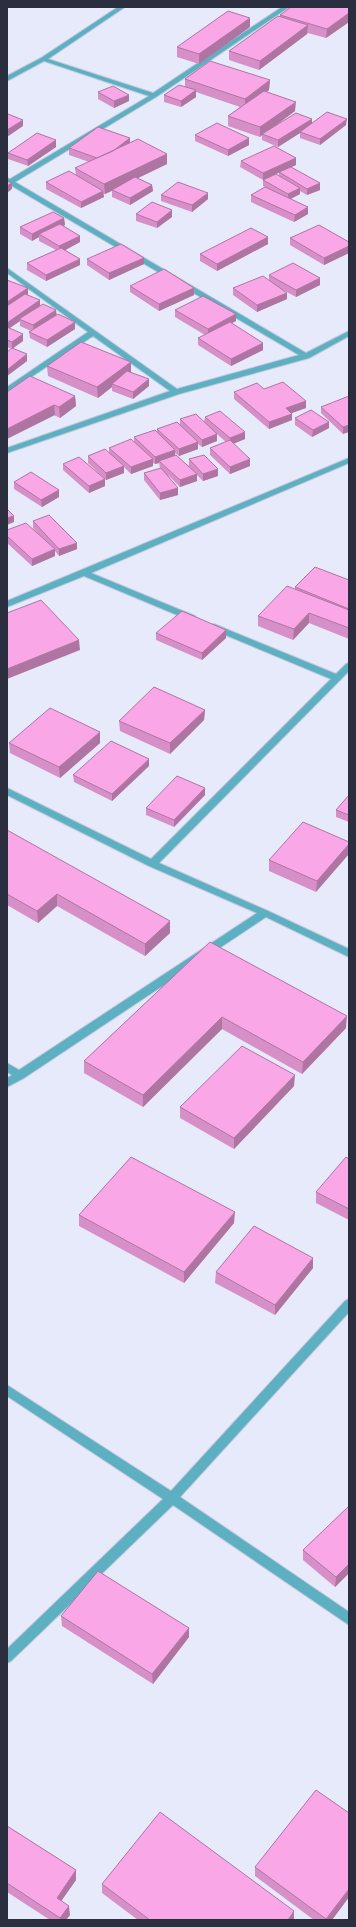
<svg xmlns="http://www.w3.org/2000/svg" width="356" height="1927" viewBox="0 0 356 1927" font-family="'Roboto Serif',serif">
<rect width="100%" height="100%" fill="#e6eafb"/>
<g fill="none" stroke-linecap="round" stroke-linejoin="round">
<g stroke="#c4c8d9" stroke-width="2">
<path id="street" d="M118 7H125L48 59 153 93 282 7H289L156 97 15 182 306 353 349 331V336L309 358 179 394 7 453V448L170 391 93 336 7 393V387L88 332 7 273V268L177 389 299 355 7 183V178L10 179 149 96 44 61 7 81V76L41 58Z
M349 458V463L91 573 195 616 196 618 195 620H189L84 576 7 607V601Z
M214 624 336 674 346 664 349 663V671L159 863 268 911 349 949V957L266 917 24 1078 7 1087V1078L12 1075 7 1072V1063L19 1070 257 913 149 866 7 795V788L151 859 331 679 211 629 210 627 211 625Z
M349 1299V1312L180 1497 349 1612V1625L173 1505 11 1661 7 1663V1649L163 1499 7 1396V1385L171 1491 345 1301Z"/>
</g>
<use href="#street" fill="#5dafc2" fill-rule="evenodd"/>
</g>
<path fill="#d790c7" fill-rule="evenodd" d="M349 7V22L326 38 308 33 307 34 259 70 229 60V51L280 16V15Z
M250 27 199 64 177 57V47Z
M185 79 270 80 269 90 267 92 295 111 275 126 312 123 346 125 320 145 300 138V133L278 147 262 140V135L260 137 228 126V116L240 107 196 92V97L181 107 164 102V95L185 87Z
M98 92 129 95V101L114 108 98 99Z
M195 135 249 145 228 156 195 141Z
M130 138V142L167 154V164L138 178 152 185 153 191 130 205 112 197V191L105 194H103L104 197 81 208 46 189V182L76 175 75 168 89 162 69 155V148Z
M56 140V147L28 166 8 159V153Z
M296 158V165L291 167 320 190 307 195 300 191V194L291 199 308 214 294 222 251 202V195L265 187 263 186V180L240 167 241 161ZM279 172V176L265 179Z
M161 195 208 199 192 212 161 201Z
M136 214 172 217 157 228 136 221Z
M64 218 65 225 63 226 80 236V242L65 250 80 259V265L46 281 27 270V263L56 250 39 241V237L32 241 20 234V227Z
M268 237V244L217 271 200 261V254Z
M290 238 349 242V253L324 265 290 245Z
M87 259 144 264 109 280 87 265Z
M269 275 320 285 296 297 283 290 287 299 257 312 233 295V288L269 280Z
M7 280 28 288V295L40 306 56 315 75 329 47 347 30 338 29 332 31 331 20 326V321L9 328 23 341 13 348 27 361 7 376V352L12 349 7 347Z
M130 286 194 288V295L159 311 130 292Z
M175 310 236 321 231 323 263 350 231 366 198 345V338L205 335 175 317Z
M131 362V373L149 379V386L133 399 112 391V387L98 398 48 376 47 366Z
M264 389 306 408 292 413V420L269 429 234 399V392Z
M7 392 75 396 76 406 60 418Z
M349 396 343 434 321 413V407Z
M205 417 245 439 233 444 250 466 230 474 210 455V448L226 442 217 434V441L202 447 198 444V449L179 456 175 453V455L189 466V459L218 469V476L203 481 197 475V481L180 487 168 475 178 495 160 500 144 480V473L160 468 159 463 155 464 153 463V466L131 474 124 467V473L106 480 88 463V456L109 453V448L134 442V437L157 432V429L180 425V419L204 422Z
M295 418 329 422V428L312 437 295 425Z
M63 464 105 486 89 493 63 470Z
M14 482 59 490V497L42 507 14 489Z
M33 521 77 549 59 556 55 551V556L32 566 7 543V530L40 536 33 528Z
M349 580V639L309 623 293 640 258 626V616L295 589V587Z
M226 630V638L202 660 156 640V633Z
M205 710 204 720 170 754 120 731 119 721Z
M9 743H100L60 778 10 753Z
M149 766 112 801 74 782 73 775Z
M205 788V795L174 827 146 815V808Z
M349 795V822L336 817V810Z
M7 830 170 933 145 956 57 906 38 923 7 905Z
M349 842 316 892 269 871V860Z
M210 942 346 1028 302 1074 222 1029 143 1107 84 1073V1061Z
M294 1086 234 1149 180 1118V1107Z
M349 1159V1220L316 1203V1192Z
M79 1215 234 1223 184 1283 79 1226Z
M313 1258V1268L275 1315 215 1283 216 1272Z
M349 1506V1573L335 1587 303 1560V1550Z
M61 1616 189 1637 153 1684 62 1626Z
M349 1813V1897L332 1920H314L255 1876V1867Z
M7 1826 76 1870V1880L61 1901 70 1915 66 1920H50L7 1892Z
M102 1884 294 1920H138L102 1893Z"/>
<path fill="#af75a2" d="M349 13V22L326 38 327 29Z
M250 18V27L199 64V54Z
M308 25 307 34 259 70 260 61Z
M270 80 269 90 245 108V99Z
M196 90V97L181 107V101Z
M129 95V101L114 108V101Z
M296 102 295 111 264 134H262V135L260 137V127Z
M312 119V126L300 132V133L278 147V140Z
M347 119 346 125 320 145V139Z
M23 120V126L7 137V130Z
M130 138V145L101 159Z
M249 138V145L228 156V150Z
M56 140V147L28 166 27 160Z
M167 154V164L105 194 104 184Z
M296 158V165L263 180V173Z
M12 183V189L7 193V186Z
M320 183V190L307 195V189Z
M152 185 153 191 130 205V198Z
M300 188V194L288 200V194Z
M103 191 104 197 81 208V202Z
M208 193V199L192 212V205Z
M308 207V214L294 222 295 215Z
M172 210V217L157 228V222Z
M64 218 65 225 42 236 39 234V237L32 241V234Z
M80 236V242L60 253 59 246Z
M268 237V244L217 271V264Z
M349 246V253L324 265V258Z
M144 258V264L109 280V273Z
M80 259V265L46 281V275Z
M320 278V285L296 297V290Z
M28 288V295L7 309V302Z
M194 288V295L159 311V304Z
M287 293V299L257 312V305Z
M40 300V307L19 319 20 321 7 330V323Z
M56 310 57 317 34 332 33 325Z
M236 314V321L208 336V329Z
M75 322V329L47 347V340Z
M23 334V341L12 349V342Z
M263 343V350L231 366V359Z
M27 354V361L7 376V370Z
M131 362V372L114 385 112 384V387L98 398 97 387Z
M149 379V386L133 399V392Z
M75 396 76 406 60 418 59 407Z
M306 401V408L286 415V408Z
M54 405 55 415 7 439V429Z
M292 414V420L269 429V422Z
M329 422V428L312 437 313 430Z
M349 425V432L343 434V427Z
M245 432V439L230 445V438Z
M217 434V441L202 447V440Z
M198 442V449L179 456V449Z
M175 450V457L159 461V463L155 464V457Z
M153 459V466L131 474V467Z
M250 459V466L230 474V467Z
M124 466V473L106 480V473Z
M218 469V476L203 481V474Z
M197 474V481L180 487V480Z
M105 479V486L89 493V486Z
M178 488V495L160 500V493Z
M59 490V497L42 507 41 500Z
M14 516V522L7 525V518Z
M77 543V549L59 556V549Z
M55 549V556L32 566V559Z
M309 613V623L293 640 294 629Z
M226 630V638L202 660V653Z
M79 640 80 650 7 679V669Z
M205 710 204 720 170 754V743Z
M100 732V743L60 778 59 767Z
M149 759V766L112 801V794Z
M205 788V795L174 827V820Z
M349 844V854L316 892 317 881Z
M57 894V906L38 923 37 911Z
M170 921V933L145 956V944Z
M347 1016 346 1028 302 1074 303 1062Z
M222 1017V1029L143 1107V1095Z
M295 1075 294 1086 234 1149V1138Z
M235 1212 234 1223 184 1283V1272Z
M313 1258V1268L275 1315V1305Z
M349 1564V1573L335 1587 336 1577Z
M189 1628V1637L153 1684 152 1674Z
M76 1870V1880L57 1907V1898Z
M349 1889V1897L332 1920H326Z
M69 1906 70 1915 66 1920H60V1918Z
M294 1911V1920H288Z"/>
<path fill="#faa7e7" stroke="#af75a2" d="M291 7H349V13L327 29 280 15Z
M228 11 250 18 199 54 177 47Z
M278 16 308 25 260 61 229 51Z
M210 61 270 80 245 99 185 79Z
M179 85 196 90 181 101 164 95Z
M113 86 129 95 114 101 98 92Z
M264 91 296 102 260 127 228 116Z
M327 112 347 119 320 139 300 132Z
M296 113 312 119 278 140 262 134Z
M8 114 23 120 7 130V115Z
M217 123 249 138 228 150 195 135Z
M98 127 130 138 113 151 97 158 69 148Z
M37 133 56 140 27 160 8 153Z
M138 139 167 154 104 184 75 168Z
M274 146 296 158 263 173 241 161Z
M291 167 320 183 307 189 279 172Z
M69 171 103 191 81 202 46 182Z
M276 174 300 188 288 194 263 180Z
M135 177 152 185 130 198 112 190Z
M7 181 12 183 7 186Z
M178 182 208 193 192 205 161 195Z
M265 187 308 207 295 215 251 195Z
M152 202 172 210 157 222 136 214Z
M53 212 64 218 32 234 20 227Z
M60 224 80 236 59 246 39 234Z
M319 225 349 242V246L324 258 290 238Z
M251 228 268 237 217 264 200 254Z
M121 244 144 258 109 273 87 259Z
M61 248 80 259 46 275 27 263Z
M293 263 320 278 296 290 269 275Z
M164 269 194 288 159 304 130 286Z
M263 276 287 293 257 305 233 288Z
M7 280 28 288 7 302Z
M25 294 40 300 7 323V306Z
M203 296 236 314 208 329 175 310Z
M43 304 56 310 33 325 19 319Z
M58 314 75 322 47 340 29 332Z
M230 322 263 343 231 359 198 338Z
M7 327 23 334 12 342 7 340Z
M81 342 131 362 97 387 47 366Z
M12 348 27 354 7 370V352Z
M127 371 149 379 133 392 112 384Z
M30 376 75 396 59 407 54 405 7 429V392Z
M283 382 306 401 286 408 292 414 269 422 234 392 257 383 264 389Z
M349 396V425L343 427 321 407Z
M311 410 329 422 313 430 295 418Z
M220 411 245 432 230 438 205 417Z
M196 414 217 434 202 440 180 419Z
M177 422 198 442 179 449 157 429Z
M155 430 175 450 155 457 134 437Z
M131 439 153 459 131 467 109 448Z
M230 440 250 459 230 467 210 448Z
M105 449 124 466 106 473 88 456Z
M176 455 197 474 180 480 159 461Z
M204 455 218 469 203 474 189 459Z
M79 457 105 479 89 486 63 464Z
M161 468 178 488 160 493 144 473Z
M31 472 59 490 41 500 14 482Z
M7 509 14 516 7 518Z
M49 515 77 543 59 549 33 521Z
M26 523 55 549 32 559 7 536V530Z
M315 567 349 580V609L295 587Z
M287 586 349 610V628L309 613 294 629 258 616Z
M41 600 79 640 7 669V613Z
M182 611 226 630 202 653 156 633Z
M154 687 205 710 170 743 119 721Z
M50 708 100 732 59 767 9 743Z
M111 741 149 759 112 794 73 775Z
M177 776 205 788 174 820 146 808Z
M349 795V815L336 810Z
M303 822 349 842V844L317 881 269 860Z
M7 830 170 921 145 944 57 894 37 911 7 894Z
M210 942 347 1016 303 1062 222 1017 143 1095 84 1061Z
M242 1046 295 1075 234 1138 180 1107Z
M131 1157 235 1212 184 1272 79 1215Z
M346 1157 349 1159V1209L316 1192Z
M254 1226 313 1258 275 1305 216 1272Z
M349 1506V1564L336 1577 303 1550Z
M98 1571 189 1628 152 1674 61 1616Z
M316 1790 349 1813V1889L326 1919 255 1867Z
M160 1812 294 1911 288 1920H150L102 1884Z
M7 1826 76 1870 57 1898 69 1906 60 1918 7 1883Z"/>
<rect width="356" height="1927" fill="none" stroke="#2a2e3e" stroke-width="16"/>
</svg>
